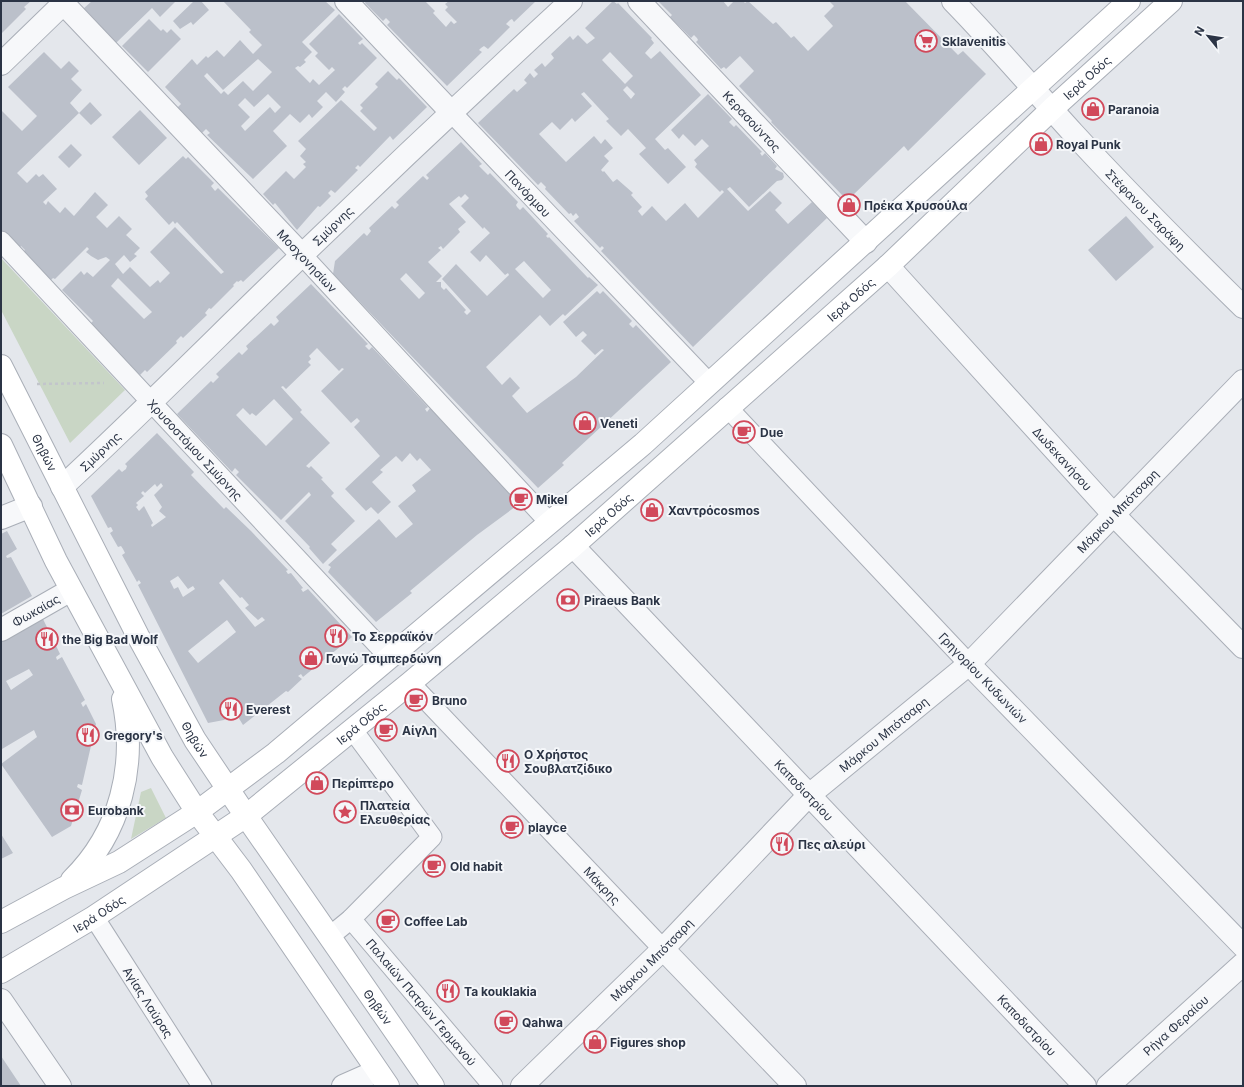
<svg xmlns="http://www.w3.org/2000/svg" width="1244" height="1087" viewBox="0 0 1244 1087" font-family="Inter,sans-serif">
<rect width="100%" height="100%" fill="#e4e7ec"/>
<path fill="#c9d6c5" d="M1 258 125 390 70 443 1 310Z
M151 788 166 818 131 839 141 792Z"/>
<path fill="#bbc0ca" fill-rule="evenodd" d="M1 1H31L24 7 26 9 1 34Z
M92 1H176L160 17 152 8 116 43 83 9Z
M194 1H201L209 10 193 25 191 22 180 29 173 21Z
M223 1H325L335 10 302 42 312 52 304 60 306 62 300 67 298 66 295 68 310 83 313 79 319 85 335 70 332 67 329 70 315 56 318 53 309 44 339 14 363 39 358 43 360 45 362 43 377 58 347 88 345 86 342 89 345 92 336 102 326 92 317 101 323 107 312 118 309 114 300 123 290 114 273 131 287 146 253 179 207 135 210 133 206 129 202 133 177 108 181 104 165 87 192 59 197 65 206 56 208 58 217 50 224 57 240 40 253 54 262 45 249 32 251 30ZM258 59 272 72 253 91 243 81 228 95 224 91 221 94 204 76 207 73 223 90ZM268 94 281 107 275 113 270 107 245 131 241 126 250 117 238 105 245 98 254 107Z
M366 1H425L435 11 433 13 446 27 451 21 454 24 457 22 445 10 448 7 445 4 449 1H536L514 22 512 19 510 20 506 24 510 27 488 49 484 46 481 48 479 50 482 52 447 86 387 25 390 22 386 18 383 21 365 3Z
M613 1 617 4 618 3 652 38 651 39 654 43 645 53 651 59 660 51 701 95 655 139 665 150 668 148 686 167 668 184 639 154 646 148 628 129 621 136 606 121 609 119 584 92 581 94 592 106 575 122 572 118 560 130 552 122 539 134 566 162 594 136 601 144 605 139 613 148 604 156 609 161 601 170 603 172 604 171 613 182 617 179 633 193 631 195 642 207 638 211 642 216 652 206 666 221 685 203 698 218 724 192 722 190 720 192 695 167 697 164 694 160 709 146 702 139 695 146 683 134 679 139 671 130 708 94 732 119 729 122 734 127 736 125 762 152 760 153 762 156 765 153 777 166 775 169 783 173 784 177 782 180 777 181 749 207 730 187 727 189 748 211 770 191 782 203 775 210 788 224 812 202 827 218 693 347 601 251 604 248 602 246 600 248 574 221 579 217 576 213 573 216 571 213 569 214 545 189 546 187 541 182 538 185 478 123 514 89 517 92 527 83 524 80 530 73 534 78 538 74 534 70 542 63 545 67 554 58 551 54 570 36 573 40 578 35 587 44 595 38 585 28ZM610 52 633 76 625 84 602 60ZM627 86 635 94 631 99 623 90Z
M658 1H723L728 7 734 1H743L745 3 748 1 773 24 776 22 791 38 794 36 808 51 833 26 824 16 834 6 829 1H905L958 55 963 51 986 74 908 151 904 146 853 195H842L771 122 772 121 739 86 754 71 740 56 726 69 724 67 721 69 696 42 698 40 697 38 694 35 691 38 670 17 672 15Z
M149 19 161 31 163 29 167 33 171 29 181 39 148 72 122 46Z
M44 52 61 69 69 61 79 71 71 79 82 90 70 103 79 113 17 173 27 183 36 174 39 177 43 174 57 189 43 202 46 205 48 201 60 213 65 207 74 216 95 192 108 205 96 217 107 228 119 216 132 229 126 235 140 248 134 254 137 256 130 262 124 255 115 264 123 274 130 267 150 287 158 280 160 283 170 273 150 252 175 227 221 274 224 272 177 222 175 224 173 221 169 225 145 199 148 196 145 192 183 156 186 159 188 157 214 183 211 186 215 191 218 188 279 248 243 282 241 280 238 282 237 281 233 285 234 286 211 309 209 308 205 313 207 315 183 338 181 336 176 341 177 343 147 372 145 370 140 375 90 324 93 321 62 290 81 271 84 275 87 272 93 277 110 260 106 257 98 260 91 256 86 252 89 249 87 247 55 279 53 278 50 281 23 252 25 250 21 246 19 248 1 230V110L22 131 37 116 8 87ZM118 278 152 312 144 319 111 286Z
M388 71 397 80 399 78 427 107 393 140 390 136 360 167 358 165 355 168 358 170 335 193 331 190 328 193 331 196 320 207 318 206 297 230 275 203 273 205 263 194 286 171 294 179 306 167 303 164 306 162 300 156 306 149 298 141 341 100 374 131 377 128 360 111 363 108 360 105 378 87 375 84Z
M90 102 102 115 91 125 79 113Z
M140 110 167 138 139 165 112 137Z
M461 142 482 164 479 166 488 175 490 173 518 202 516 205 517 207 520 210 523 207 548 234 546 236 548 238 549 237 588 278 589 277 598 285 565 316 563 314 550 326 540 315 486 367 502 385 510 377 520 388 512 396 527 413 576 377 604 350 602 349 595 355 581 341 587 335 583 331 576 337 563 322 597 291 600 294 603 291 632 321 629 324 633 328 636 325 671 362 562 463 564 465 538 488 333 274 335 261 364 233 367 236 371 231 369 228 392 206 395 209 399 205 396 202 423 176 427 180 429 178 426 175ZM465 194 469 198 461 206 483 229 484 227 490 233 470 252 480 262 486 255 505 275 508 273 509 275 487 296 456 264 442 279 471 311 467 315 464 312 466 310 446 288 444 290 441 287V282H436L442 276 428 262 441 250 438 248 441 246 443 249 460 232 458 229 466 222 449 204 459 196 461 198ZM524 261 551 290 543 298 515 269ZM406 273 425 293 419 299 400 279Z
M71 144 82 155 69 168 58 157Z
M1126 216 1154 247 1116 281 1088 250Z
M311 284 368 344 365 346 369 350 372 347 428 407 425 409 427 412 430 408 519 504 477 535 410 591 412 593 376 622 328 572 331 567 328 565 379 519 396 538 413 524 398 506 416 491 412 485 431 470 420 458 417 461 410 453 402 462 396 456 380 470 383 472 372 482 391 502 378 514 371 507 366 511 345 489 380 456 354 427 360 421 357 418 351 423 321 391 344 369 342 368 339 371 317 348 309 356 311 359 308 362 311 365 286 389 283 386 281 387 302 410 300 412 330 443 306 466 309 468 311 466 323 478 321 479 334 493 331 496 355 521 331 544 337 550 323 564 309 548 310 547 285 521 311 495 309 492 281 520 236 475 239 472 235 468 232 472 177 414 211 381 213 383 219 377 216 374 239 352 242 355 248 349 246 346 271 323 274 326 279 321 276 317ZM274 399 293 419 266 446 236 415 243 408 250 415 252 413 256 416Z
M157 433 194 472 191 475 224 509 226 507 251 531 288 570 286 571 288 574 291 573 303 588 301 589 303 592 308 589 352 637 303 677 301 674 298 676 302 679 288 692 286 691 243 725 235 712 224 720 208 723 138 585 141 583 139 580 137 582 122 555 125 553 123 549 121 546 118 547 110 533 113 531 111 527 108 528 91 496 119 469 122 472 126 469 127 466 125 464ZM161 483 163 486 154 495 162 507 159 511 166 517 152 527 151 525 153 523 144 506 139 511 136 507 138 505 136 503 144 496 141 493 143 491 145 493 155 484 157 487ZM178 576 188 589 193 586 195 589 183 597 178 587 174 589 170 581ZM223 579 240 598 242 597 249 605 245 608 258 620 262 617 265 620 255 627 219 583ZM227 620 236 632 198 663 188 651Z
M7 531 17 549 6 556 7 558 11 557 32 596 1 614V534Z
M43 619 60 654 56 657 57 660 62 657 85 700 81 703 83 707 86 704 96 724 82 785 78 784 77 787 82 790 71 826 52 837 1 764 37 737 34 730 2 749 1 747V642ZM29 669 33 675 11 690 6 681Z
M1 834 13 853 1 859Z
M1 1056 21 1086H1Z"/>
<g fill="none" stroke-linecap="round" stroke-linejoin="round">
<g stroke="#a9aeb7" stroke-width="21">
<g id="pedestrian">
<path id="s1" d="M451 112 710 384"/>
<path id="s2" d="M1 241 389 657"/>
<path d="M302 255 550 523"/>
<path d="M727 407 969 664"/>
<path id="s3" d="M410 683 663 949"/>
<path id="s4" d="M94 917 202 1086"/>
<path id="s5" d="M351 919 493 1086"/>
<path d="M329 937 351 919 432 837 352 729"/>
</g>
</g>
<g stroke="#a9aeb7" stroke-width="24">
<g id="minor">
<path d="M61 1 302 255"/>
<path d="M346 1 451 112"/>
<path id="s6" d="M639 1 866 242"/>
<path d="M1 64 66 1"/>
<path id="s7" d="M888 266 1113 514 1243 647"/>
<path id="s8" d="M62 487C144 411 223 331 303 254 392 168 481 84 571 1"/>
<path d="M1 518 31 506"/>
<path id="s9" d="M573 546 1085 1086"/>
<path id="s10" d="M1 630 71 590"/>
<path d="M969 664 1243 946"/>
<path d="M663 949 795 1086"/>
<path d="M1 1000 60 1086"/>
<path d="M343 1086 377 1071"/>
<path id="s11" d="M522 1086 663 949 808 796 969 664 1243 381"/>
<path id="s12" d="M1108 1086 1243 964"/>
</g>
</g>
<g stroke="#a9aeb7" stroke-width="24">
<g id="tertiary">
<path id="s13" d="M953 1C995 44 1033 89 1073 133 1128 193 1185 250 1243 307"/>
</g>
</g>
<g stroke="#a9aeb7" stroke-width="24">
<g id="secondary">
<path id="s14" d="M1 366 138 636 195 740 246 816 433 1086"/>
<path d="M1 445 56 561 162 757 197 812 241 870 388 1086"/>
<path d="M72 880C121 832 137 765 123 699"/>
<path d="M1 922 64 888 119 862 197 812 276 753 643 444 1129 1"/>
<path id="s15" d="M1 972 94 917 246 816 410 683 573 546 888 266 1053 108 1171 1"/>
</g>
</g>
<path stroke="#c2c5cb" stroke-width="2.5" stroke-dasharray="3 3" stroke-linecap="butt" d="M37 384 104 383"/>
<use href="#pedestrian" stroke="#f7f8fa" stroke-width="19"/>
<use href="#minor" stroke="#f7f8fa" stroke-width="22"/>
<use href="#tertiary" stroke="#f7f8fa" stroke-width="22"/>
<use href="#secondary" stroke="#fff" stroke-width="22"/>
</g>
<defs>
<g id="supermarket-ring" transform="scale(1.15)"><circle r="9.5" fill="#f4f6f9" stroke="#d1495b" stroke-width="1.5"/><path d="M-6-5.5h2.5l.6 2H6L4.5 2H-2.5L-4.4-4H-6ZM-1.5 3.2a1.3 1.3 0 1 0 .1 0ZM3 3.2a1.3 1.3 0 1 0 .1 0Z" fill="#d1495b"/></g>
<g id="shop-ring" transform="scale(1.15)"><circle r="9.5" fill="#f4f6f9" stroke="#d1495b" stroke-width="1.5"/><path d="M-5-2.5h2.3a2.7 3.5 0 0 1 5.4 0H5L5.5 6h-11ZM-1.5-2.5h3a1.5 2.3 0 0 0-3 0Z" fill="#d1495b"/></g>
<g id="cafe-ring" transform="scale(1.15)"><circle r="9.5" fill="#f4f6f9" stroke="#d1495b" stroke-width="1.5"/><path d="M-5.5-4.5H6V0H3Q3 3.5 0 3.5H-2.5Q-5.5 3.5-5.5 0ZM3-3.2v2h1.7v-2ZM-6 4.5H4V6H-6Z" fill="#d1495b"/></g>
<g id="bank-ring" transform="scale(1.15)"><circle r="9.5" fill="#f4f6f9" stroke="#d1495b" stroke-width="1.5"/><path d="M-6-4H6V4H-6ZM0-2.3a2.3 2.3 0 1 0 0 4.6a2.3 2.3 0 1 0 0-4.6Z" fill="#d1495b"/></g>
<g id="restaurant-ring" transform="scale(1.15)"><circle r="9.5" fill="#f4f6f9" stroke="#d1495b" stroke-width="1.5"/><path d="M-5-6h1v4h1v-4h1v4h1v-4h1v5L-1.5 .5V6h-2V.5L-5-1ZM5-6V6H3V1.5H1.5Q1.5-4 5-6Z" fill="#d1495b"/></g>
<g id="sight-ring" transform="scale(1.15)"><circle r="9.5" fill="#f4f6f9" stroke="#d1495b" stroke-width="1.5"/><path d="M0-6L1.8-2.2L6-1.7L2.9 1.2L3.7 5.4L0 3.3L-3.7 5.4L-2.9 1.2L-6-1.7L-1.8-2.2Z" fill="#d1495b"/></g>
</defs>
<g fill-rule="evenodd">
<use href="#supermarket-ring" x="926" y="41"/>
<use href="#shop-ring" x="1093" y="109"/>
<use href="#shop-ring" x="1041" y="144"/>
<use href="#shop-ring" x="849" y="205"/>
<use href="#shop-ring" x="585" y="423"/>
<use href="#cafe-ring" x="744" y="432"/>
<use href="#cafe-ring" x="521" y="499"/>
<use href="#shop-ring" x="652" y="510"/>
<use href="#bank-ring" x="568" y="600"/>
<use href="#restaurant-ring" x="336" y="636"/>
<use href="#restaurant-ring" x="47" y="639"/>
<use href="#shop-ring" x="311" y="658"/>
<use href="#cafe-ring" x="416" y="700"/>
<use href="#restaurant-ring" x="231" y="709"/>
<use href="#cafe-ring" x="386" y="730"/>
<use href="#restaurant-ring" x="88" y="735"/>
<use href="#restaurant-ring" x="508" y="761"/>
<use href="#shop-ring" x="317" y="783"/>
<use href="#bank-ring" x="72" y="810"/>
<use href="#sight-ring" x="345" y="812"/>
<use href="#cafe-ring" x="512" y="827"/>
<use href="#restaurant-ring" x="782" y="844"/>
<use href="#cafe-ring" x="434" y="866"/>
<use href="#cafe-ring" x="388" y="921"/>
<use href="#restaurant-ring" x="448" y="991"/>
<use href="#cafe-ring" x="506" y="1022"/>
<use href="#shop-ring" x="595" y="1042"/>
</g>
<g text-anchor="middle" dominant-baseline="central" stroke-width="4" stroke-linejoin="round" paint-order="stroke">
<g font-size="12" font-weight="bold" fill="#2b3445" stroke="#f4f6f9" text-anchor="start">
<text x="942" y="41">Sklavenitis</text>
<text x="1108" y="109">Paranoia</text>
<text x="1056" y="144">Royal Punk</text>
<text x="864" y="205">Πρέκα Χρυσούλα</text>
<text x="600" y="423">Veneti</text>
<text x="760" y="432">Due</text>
<text x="536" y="499">Mikel</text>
<text x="668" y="510">Χαντρόcosmos</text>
<text x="584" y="600">Piraeus Bank</text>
<text x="352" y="636">Το Σερραϊκόν</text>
<text x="62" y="639">the Big Bad Wolf</text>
<text x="326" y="658">Γωγώ Τσιμπερδώνη</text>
<text x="432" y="700">Bruno</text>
<text x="246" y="709">Everest</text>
<text x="402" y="730">Αίγλη</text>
<text x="104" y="735">Gregory's</text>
<text x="524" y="754">Ο Χρήστος<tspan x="524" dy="14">Σουβλατζίδικο</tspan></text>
<text x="332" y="783">Περίπτερο</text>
<text x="360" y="805">Πλατεία<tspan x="360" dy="14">Ελευθερίας</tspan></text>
<text x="88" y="810">Eurobank</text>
<text x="528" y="827">playce</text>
<text x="798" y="844">Πες αλεύρι</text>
<text x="450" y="866">Old habit</text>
<text x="404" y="921">Coffee Lab</text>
<text x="464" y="991">Ta kouklakia</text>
<text x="522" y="1022">Qahwa</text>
<text x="610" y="1042">Figures shop</text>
</g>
<g font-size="12" fill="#2b3445" stroke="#f4f6f9">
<text stroke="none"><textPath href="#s15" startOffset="1410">Ιερά Οδός</textPath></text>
<text stroke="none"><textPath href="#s6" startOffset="165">Κερασούντος</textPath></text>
<text stroke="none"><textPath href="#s1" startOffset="112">Πανόρμου</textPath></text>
<text stroke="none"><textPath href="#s13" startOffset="284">Στέφανου Σαράφη</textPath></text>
<text stroke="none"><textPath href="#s8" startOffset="376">Σμύρνης</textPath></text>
<text transform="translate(307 261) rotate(47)">Μοσχονησίων</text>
<text stroke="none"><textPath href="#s15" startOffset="1086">Ιερά Οδός</textPath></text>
<text stroke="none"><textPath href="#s2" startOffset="285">Χρυσοστόμου Σμύρνης</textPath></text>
<text stroke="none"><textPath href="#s14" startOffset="97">Θηβών</textPath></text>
<text stroke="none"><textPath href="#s8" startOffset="52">Σμύρνης</textPath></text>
<text stroke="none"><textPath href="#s7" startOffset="260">Δωδεκανήσου</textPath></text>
<text stroke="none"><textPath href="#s11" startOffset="829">Μάρκου Μπότσαρη</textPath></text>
<text stroke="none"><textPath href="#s15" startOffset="762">Ιερά Οδός</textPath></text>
<text stroke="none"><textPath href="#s10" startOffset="40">Φωκαίας</textPath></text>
<text transform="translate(983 678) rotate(46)">Γρηγορίου Κυδωνιών</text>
<text stroke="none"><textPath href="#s15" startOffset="438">Ιερά Οδός</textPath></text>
<text stroke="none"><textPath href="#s11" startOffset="505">Μάρκου Μπότσαρη</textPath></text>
<text stroke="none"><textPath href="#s14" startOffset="421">Θηβών</textPath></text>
<text stroke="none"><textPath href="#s9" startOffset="336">Καποδιστρίου</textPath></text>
<text stroke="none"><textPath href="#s3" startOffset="279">Μάκρης</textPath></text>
<text stroke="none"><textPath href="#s15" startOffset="114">Ιερά Οδός</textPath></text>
<text stroke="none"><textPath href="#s11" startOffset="181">Μάρκου Μπότσαρη</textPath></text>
<text stroke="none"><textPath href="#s4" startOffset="101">Αγίας Λαύρας</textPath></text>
<text stroke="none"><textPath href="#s5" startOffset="109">Παλαιών Πατρών Γερμανού</textPath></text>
<text stroke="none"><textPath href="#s14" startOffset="745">Θηβών</textPath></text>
<text stroke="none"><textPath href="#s9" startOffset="660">Καποδιστρίου</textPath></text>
<text stroke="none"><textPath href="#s12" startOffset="91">Ρήγα Φεραίου</textPath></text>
</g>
</g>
<rect width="1244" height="1087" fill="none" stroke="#2b3445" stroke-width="4"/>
<g transform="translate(1208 36) rotate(300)" stroke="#f4f6f9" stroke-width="3" paint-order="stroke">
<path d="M0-3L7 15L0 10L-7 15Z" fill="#2b3445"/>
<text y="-6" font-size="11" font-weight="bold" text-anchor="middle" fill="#2b3445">N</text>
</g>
</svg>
